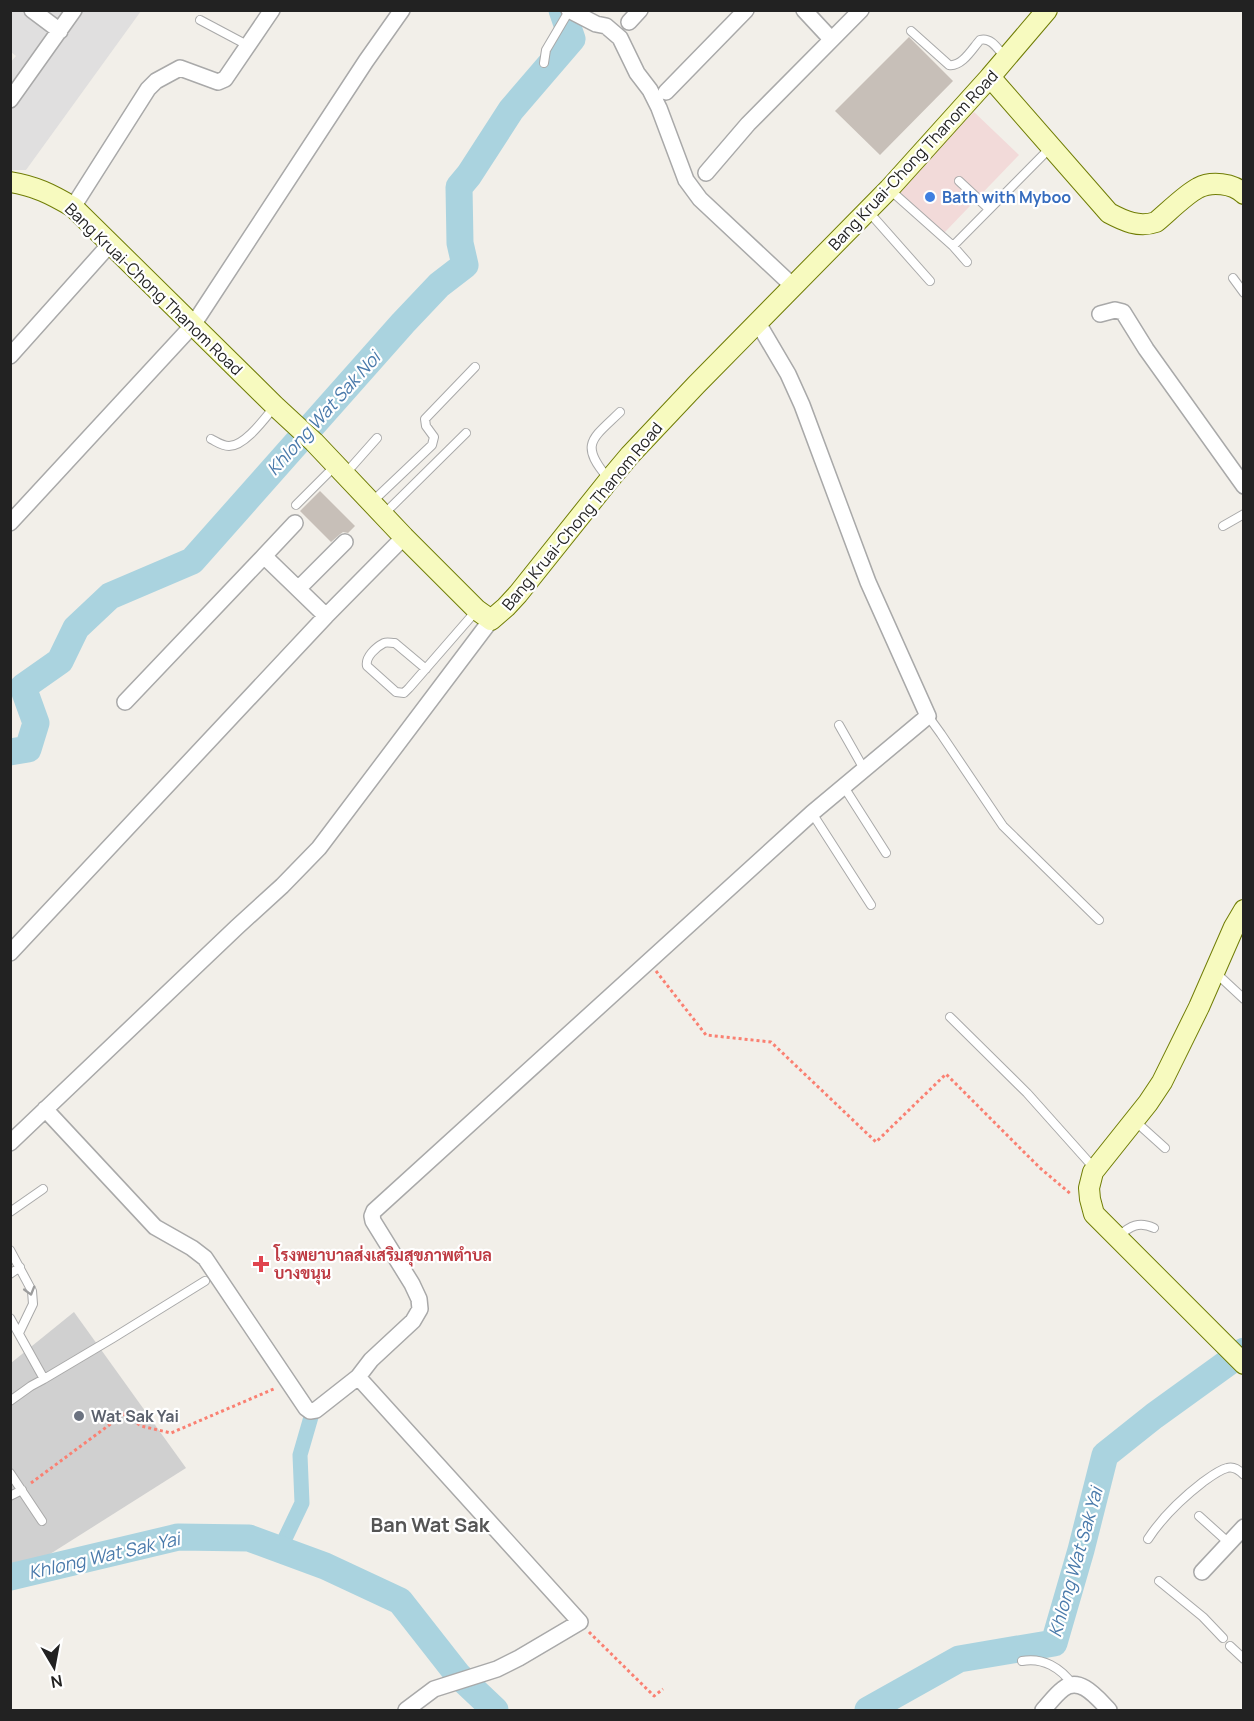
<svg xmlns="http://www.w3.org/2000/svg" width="1254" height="1721" viewBox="0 0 1254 1721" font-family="Manrope,Sarabun,sans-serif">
<rect width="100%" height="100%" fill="#f2efe9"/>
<path fill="#e0dfdf" d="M11 11H141L26 170H11L10 63 16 56 11 52Z"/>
<path fill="#f2dad9" d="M974 112 1019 155 944 233 896 191Z"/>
<path fill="#d0d0d0" d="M74 1312 186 1468 39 1561 11 1565V1363Z"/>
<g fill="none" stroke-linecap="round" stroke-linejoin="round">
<path stroke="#aad3df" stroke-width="15" d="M280 1549 302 1503 300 1455 311 1417"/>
<path stroke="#aad3df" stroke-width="27" d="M10 752 28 749 36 723 23 687 60 661 76 628 110 596 192 561 403 323 439 285 465 265 460 243 459 187 469 175 511 110 572 39 562 10
M10 1577 178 1537 249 1538 325 1566 400 1601 458 1675 495 1710
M868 1710 959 1659 1054 1643 1081 1550 1105 1455 1154 1416 1244 1351"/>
</g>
<path fill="#c7bfb8" d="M909 37 953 81 880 155 835 111Z
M320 491 355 526 348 533 343 532 339 535 331 542 300 511Z"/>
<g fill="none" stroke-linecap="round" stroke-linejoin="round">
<g stroke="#a9a9a9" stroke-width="10">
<path id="lane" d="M200 20 249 46
M911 31 949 65C962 67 972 49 980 40 992 37 998 50 1005 57
M544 63 546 50 569 11
M959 181 989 209
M889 189 953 246
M868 211 930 281
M967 262 953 246 1050 148
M1233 278 1244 293
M211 439C217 442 222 446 229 446 245 446 265 418 275 406
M346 473 377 438
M608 478C579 444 592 439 620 412
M373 501 432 445 434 437 426 426 425 419 475 367
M296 505 335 466
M384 514 466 433
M1223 526 1244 514
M426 669 395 643C391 643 387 642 384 643 376 647 365 657 367 666L396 692 404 693 409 688 476 611
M928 716 941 734 1003 826 1099 920
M839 725 864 769
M844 787 886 853
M812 813 871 905
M1216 973 1244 999
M950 1017 1027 1093 1094 1168
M1135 1121 1165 1148
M10 1212 43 1189
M1119 1236C1130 1226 1139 1221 1154 1228
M10 1250 32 1291 33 1304 19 1333
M10 1274 20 1267
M10 1318 44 1379 31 1386 10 1401
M44 1379 113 1338 205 1281
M10 1473 42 1521
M10 1496 22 1490
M1199 1516 1229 1543
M1148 1539C1163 1516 1181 1499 1203 1482 1210 1477 1219 1470 1227 1468 1234 1466 1239 1470 1244 1475
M1159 1581 1203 1617 1223 1638
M1230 1646 1244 1659
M1022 1661C1043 1657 1061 1668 1073 1685"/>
</g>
<g stroke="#a9a9a9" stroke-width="18">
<path id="street" d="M32 10 60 31
M569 10 596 24 606 26 620 38 637 73 650 90 659 108 686 180 700 199 794 287
M804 10 831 39
M629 22 640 10
M666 92 746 10
M10 100 74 10
M706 173 748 124 861 10
M73 207 148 89 156 81 180 68 218 82 225 79 272 10
M1100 314 1115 310 1123 312 1146 349 1244 486
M10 356 111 243
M10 523 193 325 366 61 402 10
M264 556 295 523
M298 589 345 542
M125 702 264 556 326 616
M10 953 326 616 404 537
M45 1109 155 1227 192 1248 205 1258 306 1408 310 1411 316 1410 358 1377 580 1622 519 1658 497 1669 434 1689 406 1710
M10 1143 237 927 282 886 319 848 491 620
M358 1377 371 1360 413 1321 420 1309 419 1299 412 1284 373 1221 372 1216 374 1211 812 813 928 716 868 582 802 405 788 374 758 323
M1202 1572 1244 1527
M1043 1710C1049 1704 1055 1695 1063 1689 1080 1675 1098 1699 1109 1710"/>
</g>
<g stroke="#707d05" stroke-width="22">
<path id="secondary" d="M990 77 1109 213C1124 221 1139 228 1156 222 1167 213 1186 194 1198 188 1211 181 1233 183 1244 194
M10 182C35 186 51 194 73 207L275 406 314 442 404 537 477 610 491 620 506 607 518 594 609 480 630 455 696 385 889 189 990 77 1047 10
M1244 910 1234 927 1199 1007 1162 1082 1148 1103 1093 1172 1089 1188 1090 1199 1094 1214 1244 1364"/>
</g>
<path stroke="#fa8072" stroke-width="3" stroke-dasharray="3 3" stroke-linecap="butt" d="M656 971 706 1035 771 1042 876 1142 946 1074 1040 1168 1072 1195
M31 1483 124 1414 141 1426 171 1433 276 1388
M589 1632 654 1696 663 1689"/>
<use href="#lane" stroke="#fff" stroke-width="8"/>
<use href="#street" stroke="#fff" stroke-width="15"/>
<use href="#secondary" stroke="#f7fabf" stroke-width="20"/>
</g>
<defs><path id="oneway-chevron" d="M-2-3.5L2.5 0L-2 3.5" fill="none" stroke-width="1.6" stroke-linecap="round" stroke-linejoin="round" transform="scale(1.5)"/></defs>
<use stroke="#9c9c9c" href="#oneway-chevron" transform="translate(30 1291) rotate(74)"/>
<circle fill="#3f7fe0" stroke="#fff" stroke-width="2" cx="930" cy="197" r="6"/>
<path fill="#e0444e" stroke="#fff" stroke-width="2" d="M258 1255h6v6h6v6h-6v6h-6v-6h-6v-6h6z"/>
<circle fill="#6b7280" stroke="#fff" stroke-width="2" cx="79" cy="1416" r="6"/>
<g text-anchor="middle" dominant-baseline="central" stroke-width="4.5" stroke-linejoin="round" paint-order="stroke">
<g font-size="16" fill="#222" stroke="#fff">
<text transform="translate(913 160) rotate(-47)">Bang Kruai-Chong Thanom Road</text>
<text transform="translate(154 289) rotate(44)">Bang Kruai-Chong Thanom Road</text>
<text transform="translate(582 516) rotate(-50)">Bang Kruai-Chong Thanom Road</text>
</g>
<g font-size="16" font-weight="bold" fill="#366cbe" stroke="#fff" text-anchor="start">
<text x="942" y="197">Bath with Myboo</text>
</g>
<g font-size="16" font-weight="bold" fill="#be3a42" stroke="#fff" text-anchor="start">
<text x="274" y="1255">โรงพยาบาลส่งเสริมสุขภาพตำบล<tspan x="274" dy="18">บางขนุน</tspan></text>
</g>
<g font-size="16" font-weight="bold" fill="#5b616d" stroke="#fff" text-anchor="start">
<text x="91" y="1416">Wat Sak Yai</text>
</g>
<g font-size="18" font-style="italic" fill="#4a7aab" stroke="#fff">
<text transform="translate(323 413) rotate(-48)">Khlong Wat Sak Noi</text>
<text transform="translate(104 1555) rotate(-13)">Khlong Wat Sak Yai</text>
<text transform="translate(1075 1562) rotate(-74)">Khlong Wat Sak Yai</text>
</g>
<g font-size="20" font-weight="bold" fill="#555" stroke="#fff">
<text x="430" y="1524">Ban Wat Sak</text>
</g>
</g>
<rect width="1254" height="1721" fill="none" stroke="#222222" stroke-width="24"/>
<g transform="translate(54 1667) rotate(170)" stroke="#ffffff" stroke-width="4.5" paint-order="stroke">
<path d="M0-4.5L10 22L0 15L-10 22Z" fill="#222222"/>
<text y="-9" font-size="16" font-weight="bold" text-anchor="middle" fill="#222222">N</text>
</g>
</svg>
